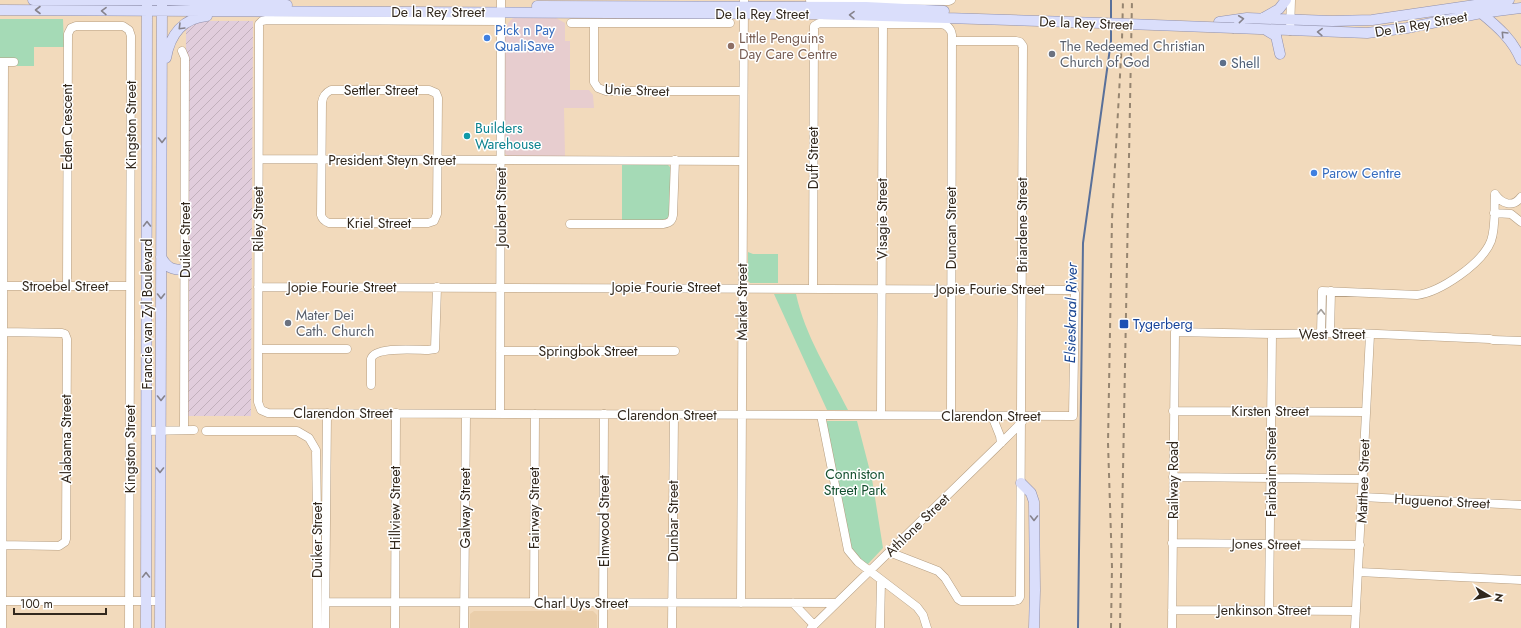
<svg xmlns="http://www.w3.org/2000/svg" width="1521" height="628" viewBox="0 0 1521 628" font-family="Jost,sans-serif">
<defs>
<pattern id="industrial-furrows" width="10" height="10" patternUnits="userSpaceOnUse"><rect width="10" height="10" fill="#e1cddc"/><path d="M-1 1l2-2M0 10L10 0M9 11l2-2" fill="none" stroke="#c2b0bc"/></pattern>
</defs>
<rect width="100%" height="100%" fill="#f2dabc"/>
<path fill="#e7cdcf" d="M513 18H556L565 23V41H570V90H589L593 95 594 108H564L565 157H508L504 152 505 29 507 28 508 23Z"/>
<path fill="url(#industrial-furrows)" d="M201 21H253L251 416H184L186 31 191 25Z"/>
<path fill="#eaceaa" d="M474 611H593L597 615V628H470V614Z"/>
<path fill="#a5dab6" d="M0 19H63L64 47H34V66H16V59L0 60Z
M667 164 671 168V214L667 220 622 221V165H666Z
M748 252 753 254H778V283H750L748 281Z
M774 294H796C805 336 829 372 848 410H827Z
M825 421H857L872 479 883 548 868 564 864 563 852 550Z"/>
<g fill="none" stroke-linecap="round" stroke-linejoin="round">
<path stroke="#59709a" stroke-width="2" d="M1111 0V21
M1078 628 1083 243 1111 41V27"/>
<g stroke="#b59e82" stroke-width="9">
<path id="minor" d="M810 0 949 1 951 0
M571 23H730
M594 23V82L598 88 606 91H743
M1290 31 1291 0
M182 51 185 58 184 430
M0 62H14
M331 90H429L436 93 438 98 437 214 434 221 428 223H329C324 221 322 219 321 215L322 102C323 96 325 93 331 90Z
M259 159 742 161
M1495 194C1502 204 1513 208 1521 197
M1494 213 1511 214 1521 222
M570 224H663C670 223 672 221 673 215L675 160
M0 286H130
M67 286 68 34 71 28 76 26H123L129 30 131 36 129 628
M258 287 1071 290 1074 291 1075 293 1073 416 268 413 261 410 258 402 259 24 262 21 266 20 501 21
M813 289 814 26 819 23 941 24C948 25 951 29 952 35L951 416
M1330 333 1331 291
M1321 334 1322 291 1417 295C1440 292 1482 264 1491 241 1496 227 1494 209 1495 194
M1493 340 1521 341
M258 349H347
M500 351H675
M371 385V359C375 346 416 350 428 350L435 349 437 287
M1173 411 1366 412
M500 414 501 0
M821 415 848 550 858 562 917 607 923 615 927 628
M881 415 883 23
M992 416 1000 436 1001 443
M146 431 194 430
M206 431H297L309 438 316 450 317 515V628
M1173 477 1363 479
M1362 497 1521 505
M1172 543 1360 545
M0 545 59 546 65 542 66 539 67 339 65 334 62 333 3 332
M889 552 938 571 945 578 958 599 961 601H1014L1018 600 1020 597 1023 46 1020 42 1016 41H952
M1359 572 1521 580
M0 601H160
M326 602 836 603
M534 603 535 414
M741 603 744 0
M793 603 814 625
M1172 610 1356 611
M1269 610 1272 334
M2 628 4 62
M325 628 327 413
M395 628 396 413
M464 628 466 414
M603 628 604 414
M672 628 674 415
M811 628 1001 443 1022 422
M880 628 881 580
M1172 628 1175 332 1272 334 1355 333 1490 339
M1355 628 1370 335"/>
</g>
<g stroke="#9090ac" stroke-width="11">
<path id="major" d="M33 0H170L287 5
M537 6 866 7 944 11
M0 10 819 14 1101 23
M1481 13C1498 27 1513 40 1521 60
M1263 18 1279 9 1286 0
M1219 22 1247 18 1332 21 1372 20 1509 0
M1234 28 1367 33 1407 28 1481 13 1521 8
M1266 30 1276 36 1280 54
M166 58C170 35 183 18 207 16
M161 257C167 268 172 270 185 270
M1021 483 1031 493 1034 502 1035 590 1034 628
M146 628 147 4
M160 628 162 4"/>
</g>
<use href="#minor" stroke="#fff" stroke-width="8"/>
<use href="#major" stroke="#dadefb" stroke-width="10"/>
<path stroke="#968570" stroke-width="2" stroke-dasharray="5 5" stroke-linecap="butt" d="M1111 628 1112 567 1108 443 1112 219 1122 40 1123 0
M1120 628 1132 0"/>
<g stroke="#9090ac" stroke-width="11" stroke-linecap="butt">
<path id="major-bridge" d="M1101 23 1234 28"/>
</g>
<use href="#major-bridge" stroke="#dadefb" stroke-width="10"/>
</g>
<defs><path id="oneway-chevron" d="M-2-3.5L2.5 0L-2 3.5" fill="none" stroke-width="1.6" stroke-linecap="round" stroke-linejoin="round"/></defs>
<g stroke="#86838c">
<use href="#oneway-chevron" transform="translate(38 10) rotate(180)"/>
<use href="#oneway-chevron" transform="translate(104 11) rotate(-179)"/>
<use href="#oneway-chevron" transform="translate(852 15) rotate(-179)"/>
<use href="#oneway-chevron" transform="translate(1241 19) rotate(-6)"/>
<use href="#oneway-chevron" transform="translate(181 27) rotate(135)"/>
<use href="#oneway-chevron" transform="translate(1320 32) rotate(-178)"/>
<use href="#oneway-chevron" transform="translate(1504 34) rotate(-134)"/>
<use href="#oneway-chevron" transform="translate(162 140) rotate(90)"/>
<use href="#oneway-chevron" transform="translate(147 224) rotate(-90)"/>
<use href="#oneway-chevron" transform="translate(161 296) rotate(90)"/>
<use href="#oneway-chevron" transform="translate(161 398) rotate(90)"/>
<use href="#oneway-chevron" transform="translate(160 470) rotate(90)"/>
<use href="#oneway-chevron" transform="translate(1034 518) rotate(90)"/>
<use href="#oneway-chevron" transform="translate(146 575) rotate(-90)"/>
</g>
<use stroke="#a39e99" href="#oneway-chevron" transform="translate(1321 312) rotate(-89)"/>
<g fill="#3f7fe0" stroke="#fff" stroke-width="1.5">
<circle cx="487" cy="38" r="4"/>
<circle cx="1314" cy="173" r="4"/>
</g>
<circle fill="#8d6e63" stroke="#fff" stroke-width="1.5" cx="731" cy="46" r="4"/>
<g fill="#6b7280" stroke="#fff" stroke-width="1.5">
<circle cx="1052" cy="54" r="4"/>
<circle cx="288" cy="323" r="4"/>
</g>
<circle fill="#5c6f8a" stroke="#fff" stroke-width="1.5" cx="1223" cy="63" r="4"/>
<circle fill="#0f9aa8" stroke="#fff" stroke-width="1.5" cx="467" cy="136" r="4"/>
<rect fill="#1a4fb4" stroke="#fff" stroke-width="1.5" x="1119" y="319" width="10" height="10" rx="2"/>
<g text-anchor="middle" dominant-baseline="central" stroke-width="3" stroke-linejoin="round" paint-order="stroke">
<g font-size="14" fill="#32281d" stroke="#fff">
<text x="438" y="12">De la Rey Street</text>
<text x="762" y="14">De la Rey Street</text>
<text transform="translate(1086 23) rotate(2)">De la Rey Street</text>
<text transform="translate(1421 24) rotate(-10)">De la Rey Street</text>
<text x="381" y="90">Settler Street</text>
<text transform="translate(637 90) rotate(2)">Unie Street</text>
<text transform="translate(131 125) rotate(-90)">Kingston Street</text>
<text transform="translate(67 127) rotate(-90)">Eden Crescent</text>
<text transform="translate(813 158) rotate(-90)">Duff Street</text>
<text x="392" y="160">President Steyn Street</text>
<text transform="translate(501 207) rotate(-90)">Joubert Street</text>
<text transform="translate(258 219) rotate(-90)">Riley Street</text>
<text transform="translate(882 219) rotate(-90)">Visagie Street</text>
<text x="379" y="223">Kriel Street</text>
<text transform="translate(1022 225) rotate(-90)">Briardene Street</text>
<text transform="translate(951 228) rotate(-90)">Duncan Street</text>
<text transform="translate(185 240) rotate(-90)">Duiker Street</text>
<text x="65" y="286">Stroebel Street</text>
<text x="342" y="287">Jopie Fourie Street</text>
<text x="666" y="287">Jopie Fourie Street</text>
<text x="990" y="289">Jopie Fourie Street</text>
<text transform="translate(742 302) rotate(-90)">Market Street</text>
<text transform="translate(147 314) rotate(-90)">Francie van Zyl Boulevard</text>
<text x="1332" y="334">West Street</text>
<text x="588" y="351">Springbok Street</text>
<text x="1270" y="411">Kirsten Street</text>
<text x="343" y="413">Clarendon Street</text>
<text x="667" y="415">Clarendon Street</text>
<text x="991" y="416">Clarendon Street</text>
<text transform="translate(66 439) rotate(-90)">Alabama Street</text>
<text transform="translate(130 449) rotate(-90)">Kingston Street</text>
<text transform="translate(1271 472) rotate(-90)">Fairbairn Street</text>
<text transform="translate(1173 480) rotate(-90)">Railway Road</text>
<text transform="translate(1363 481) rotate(-88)">Matthee Street</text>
<text transform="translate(1442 501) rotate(3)">Huguenot Street</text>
<text transform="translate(395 508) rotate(-90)">Hillview Street</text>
<text transform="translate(465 508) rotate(-90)">Galway Street</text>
<text transform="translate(534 508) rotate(-90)">Fairway Street</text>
<text transform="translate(604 521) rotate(-90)">Elmwood Street</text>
<text transform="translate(673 521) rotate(-90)">Dunbar Street</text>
<text transform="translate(917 525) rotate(-44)">Athlone Street</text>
<text transform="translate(317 540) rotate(-90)">Duiker Street</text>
<text transform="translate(1266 544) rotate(1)">Jones Street</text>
<text x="581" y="603">Charl Uys Street</text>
<text x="1264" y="610">Jenkinson Street</text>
</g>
<g font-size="14" fill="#366cbe" stroke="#fff" text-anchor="start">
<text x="495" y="30">Pick n Pay<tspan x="495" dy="16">QualiSave</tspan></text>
<text x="1322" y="173">Parow Centre</text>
</g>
<g font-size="14" fill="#785e54" stroke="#fff" text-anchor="start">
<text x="739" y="38">Little Penguins<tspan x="739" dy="16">Day Care Centre</tspan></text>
</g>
<g font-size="14" fill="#5b616d" stroke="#fff" text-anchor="start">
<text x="1060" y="46">The Redeemed Christian<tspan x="1060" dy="16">Church of God</tspan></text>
<text x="296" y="315">Mater Dei<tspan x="296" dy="16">Cath. Church</tspan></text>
</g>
<g font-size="14" fill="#4e5e75" stroke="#fff" text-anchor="start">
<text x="1231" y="63">Shell</text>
</g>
<g font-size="14" fill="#0d838f" stroke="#fff" text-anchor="start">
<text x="475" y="128">Builders<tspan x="475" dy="16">Warehouse</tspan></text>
</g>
<g font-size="14" fill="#164399" stroke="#fff" text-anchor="start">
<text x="1133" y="324">Tygerberg</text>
</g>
<g font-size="14" fill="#144f2f" stroke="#fff">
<text x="855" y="474">Conniston<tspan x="855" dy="16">Street Park</tspan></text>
</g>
<g font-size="15" font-style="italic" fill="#1a4693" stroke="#fff">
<text transform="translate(1071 313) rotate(-89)">Elsieskraal River</text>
</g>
</g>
<g transform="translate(1489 596) rotate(100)" stroke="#ffffff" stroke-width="3" paint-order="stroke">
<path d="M0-3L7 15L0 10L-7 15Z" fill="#32281d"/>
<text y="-6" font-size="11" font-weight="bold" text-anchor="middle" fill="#32281d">N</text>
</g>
<path d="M14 608v6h92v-6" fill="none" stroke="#32281d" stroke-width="2"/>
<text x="20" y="608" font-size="12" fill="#32281d" stroke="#ffffff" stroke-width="3" paint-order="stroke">100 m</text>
</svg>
